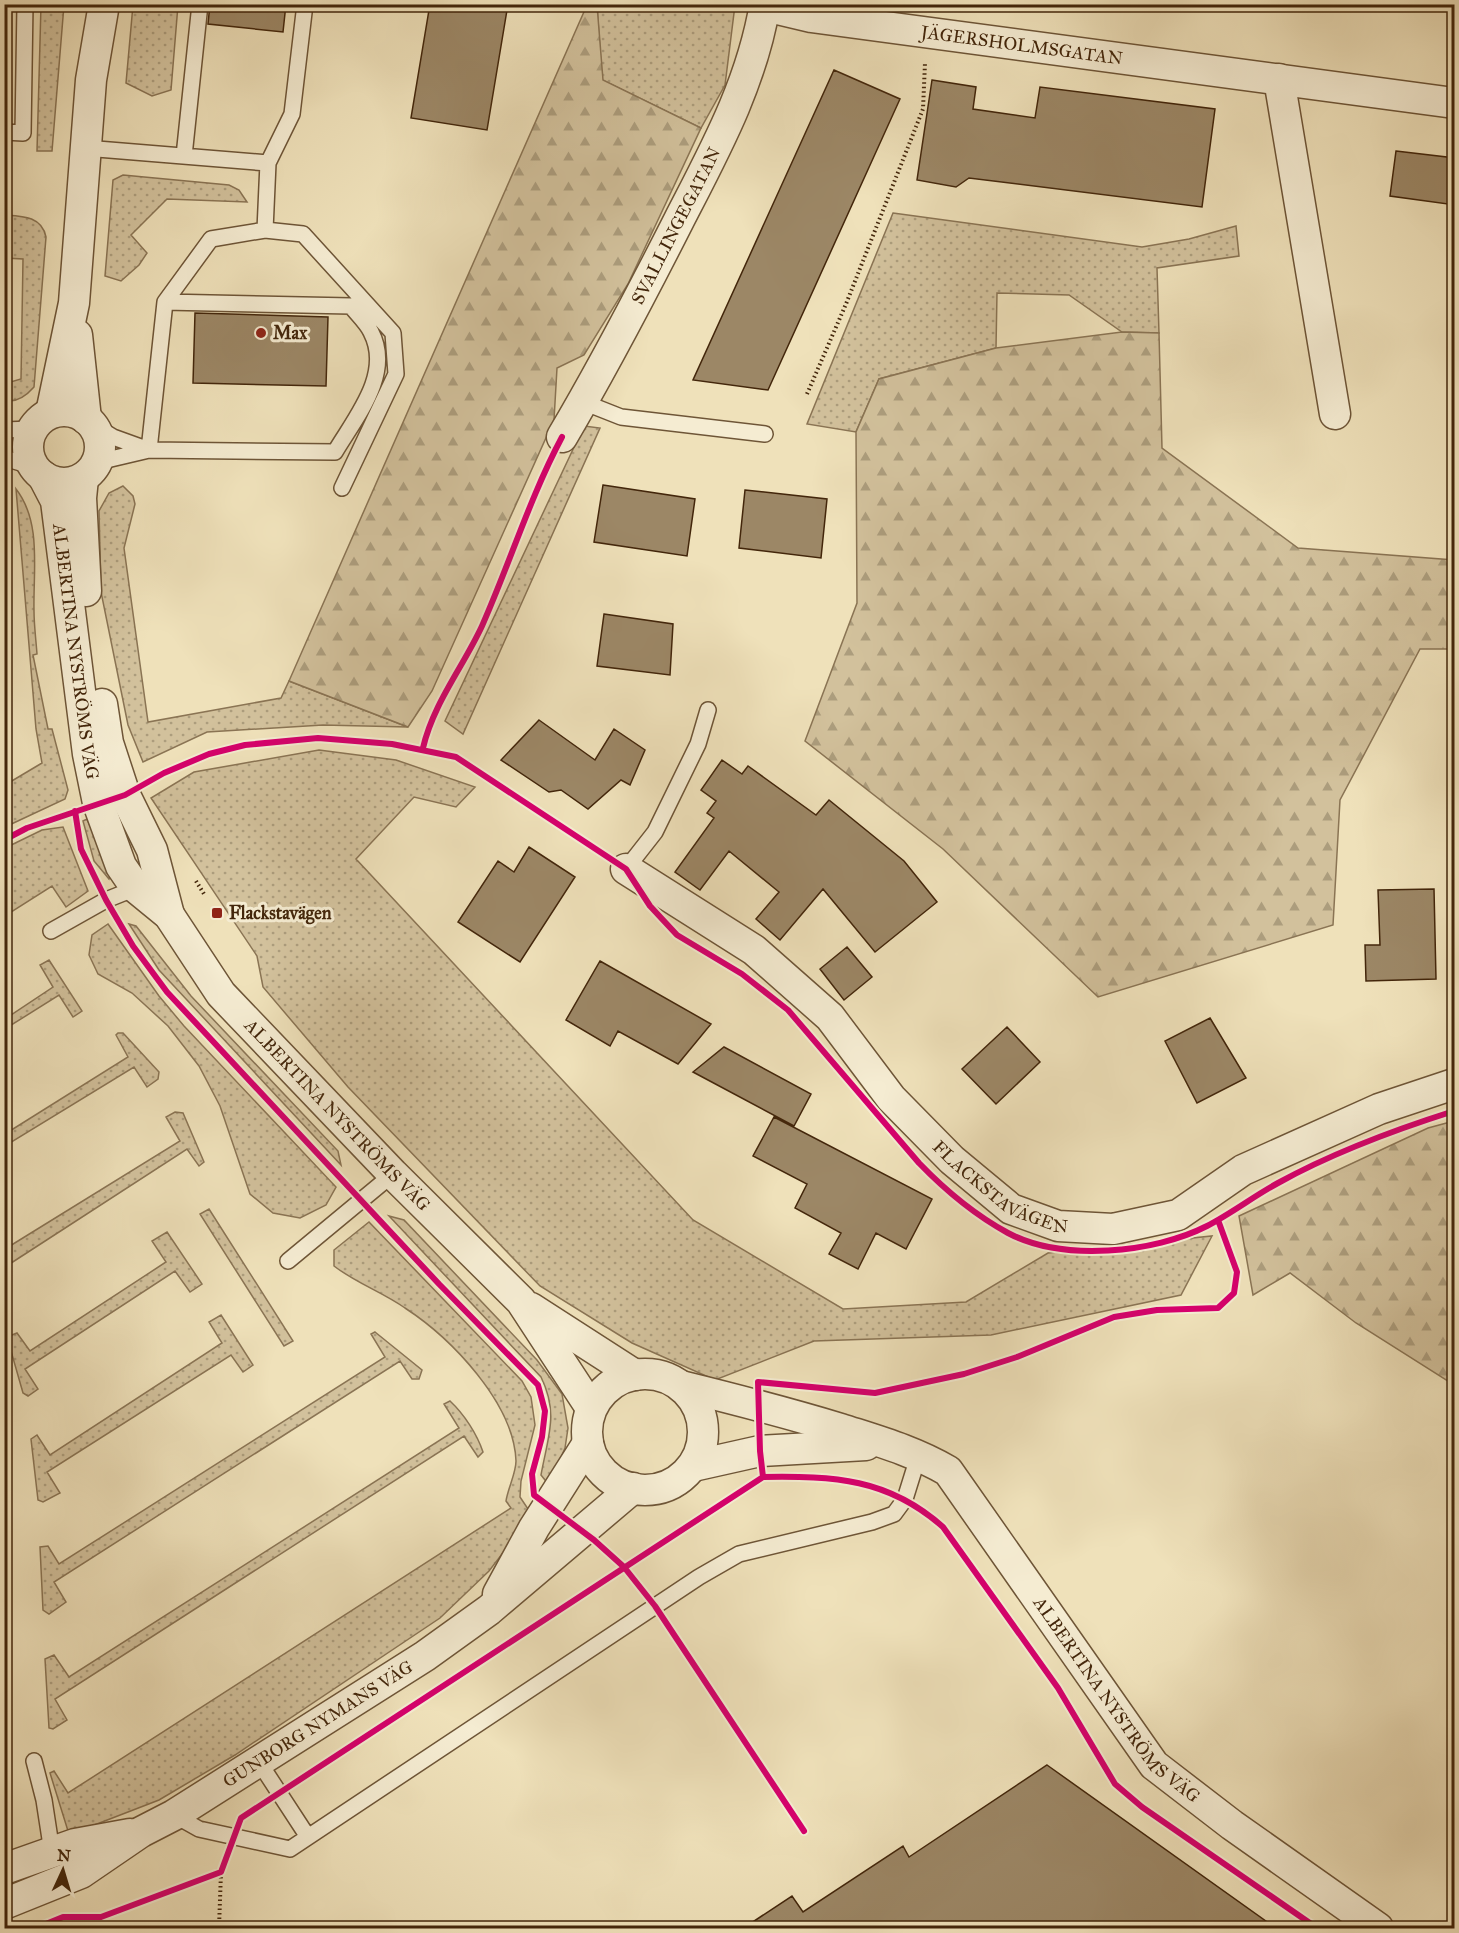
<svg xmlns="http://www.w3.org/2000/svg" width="1459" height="1933" viewBox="0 0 1459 1933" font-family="'IM FELL Great Primer',serif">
<defs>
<pattern id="grass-dots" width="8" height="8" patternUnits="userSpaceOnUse" patternTransform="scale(1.5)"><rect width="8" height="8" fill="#d2c19c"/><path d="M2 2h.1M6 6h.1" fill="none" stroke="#ac9d7d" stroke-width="1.8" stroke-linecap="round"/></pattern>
<pattern id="forest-firs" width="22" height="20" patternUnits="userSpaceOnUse" patternTransform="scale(1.5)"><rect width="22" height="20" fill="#d2c19c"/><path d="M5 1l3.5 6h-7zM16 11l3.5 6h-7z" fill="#ac9d7d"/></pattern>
</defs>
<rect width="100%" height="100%" fill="#efe1ba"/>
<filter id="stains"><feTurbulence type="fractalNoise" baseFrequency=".00333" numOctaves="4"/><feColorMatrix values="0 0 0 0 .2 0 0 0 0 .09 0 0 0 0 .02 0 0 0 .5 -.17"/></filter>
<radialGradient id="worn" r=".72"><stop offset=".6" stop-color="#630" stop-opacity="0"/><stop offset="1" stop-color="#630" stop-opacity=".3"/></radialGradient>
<path fill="url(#grass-dots)" stroke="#8a7454" stroke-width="1.5" d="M41 5H64L52 151H37Z
M133 5H178L171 90 152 96 126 83Z
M597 5H735L725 85 701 128 602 80Z
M123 175 229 185 239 190 247 202 167 199 131 235 147 253 139 265 121 281 105 276 113 180Z
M893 213 1142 247 1189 239 1236 226 1239 256 1157 268 1159 333 1122 332 1069 295 997 293 996 348 879 379 856 432 807 424Z
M5 215C22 216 42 216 46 237L34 387C27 395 18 402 7 401V383L21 379 23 259 5 258Z
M584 426 600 428 463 734 445 721Z
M123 486 133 496 135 504 124 548 148 722 281 698 289 681 408 727 323 725 207 732 143 762 128 725 101 592 99 511 109 493Z
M16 489C42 522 33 571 34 611 34 625 36 640 37 654L33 655 48 729H52L68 790 65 799 5 827V785L42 763 36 729Z
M319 750 396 760 475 787 456 807 414 797 356 859 693 1220 843 1309 966 1302 1048 1253 1212 1236 1181 1295 991 1335 814 1341 715 1380 632 1343 540 1286 348 1087 263 987 257 956 151 798 194 772Z
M87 819 111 874 109 879 94 861 83 821Z
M63 827 88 891 66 907 52 886 5 916V848L42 830Z
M108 924 159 996 184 1026 336 1187 326 1205 300 1218 273 1213 250 1194 220 1106 199 1066 168 1026 132 993 98 974 89 955 92 935Z
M129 924 136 926 191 996 338 1151 341 1165 159 970Z
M49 960 82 1011 73 1017 59 995 5 1029V1019L53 987 40 965Z
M118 1033H123L159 1072 158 1079 147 1087 134 1067 5 1146V1134L128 1057 116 1035Z
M175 1112 183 1113 204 1162 199 1166 187 1149 5 1267V1249L180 1141 166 1117Z
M209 1209 293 1341 284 1346 200 1214Z
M389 1216 404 1220 537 1360 562 1394 568 1428 565 1448 549 1485 541 1475C548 1436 559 1414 541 1377Z
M369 1222 522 1381 531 1397 535 1425 521 1481 520 1497 532 1515 489 1571 440 1618 235 1755 159 1800 84 1829 68 1831 50 1773 54 1771 68 1793 511 1508 506 1501C508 1488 516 1473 516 1461 514 1403 451 1338 405 1308 382 1292 356 1283 334 1266V1250Z
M167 1232 202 1284 190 1292 175 1271 25 1369 38 1389 28 1396 23 1393 7 1337 17 1333 30 1351 166 1262 152 1241Z
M221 1315 253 1365 243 1372 231 1355 47 1472 60 1493 43 1502 38 1500 31 1439 37 1435 50 1455 222 1343 209 1322Z
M375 1332 422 1370 419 1379H412L400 1361 54 1582 66 1602 49 1614 43 1610 40 1547 48 1546 59 1564 385 1357 371 1334Z
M450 1401C464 1414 477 1434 483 1452L478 1457 464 1436 55 1699 67 1720 53 1729 49 1728 45 1659 54 1655 69 1677 459 1428 444 1404Z"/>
<path fill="url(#forest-firs)" stroke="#8a7454" stroke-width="1.5" d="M587 5H597L603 80 701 128 628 284 584 355 557 368 554 420 432 691 408 727 289 681Z
M1122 332 1159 333 1162 448 1298 548 1454 560V649H1420L1340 800 1333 925 1098 997 943 849 805 741 857 603 856 432 879 379 996 348Z
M1454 1121V1385L1356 1323 1290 1273 1253 1295 1239 1216 1428 1128Z"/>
<path fill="#9c8766" stroke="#43260b" stroke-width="1.5" d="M210 4H286L283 32 208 24Z
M430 4H508L487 130 411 118Z
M834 70 900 99 768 390 693 380Z
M932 80 976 87 973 109 1035 118 1040 87 1215 109 1202 207 969 178 956 187 917 180Z
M1396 151 1455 158V205L1390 196Z
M195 313 328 317 326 386 193 383Z
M603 485 695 499 687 556 594 542Z
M745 490 827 499 821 558 739 548Z
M604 614 673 624 670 675 597 666Z
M539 720 595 760 614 729 645 750 630 785 621 780 588 809 561 790 549 792 501 760Z
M722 760 742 774 748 766 816 815 829 800 904 861 937 902 875 952 823 889 780 940 756 919 779 892 729 851 700 890 675 872 714 818 707 813 716 801 701 790Z
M529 847 575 877 520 962 458 922 498 861 514 872Z
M1434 889 1436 979 1366 981 1365 945H1380L1378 890Z
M847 947 872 977 844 1000 820 969Z
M600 961 711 1024 678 1064 618 1031 610 1046 566 1020Z
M1210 1018 1246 1078 1197 1103 1165 1041Z
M1007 1027 1040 1062 996 1104 962 1069Z
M724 1047 811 1094 794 1126 693 1072Z
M774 1117 932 1199 906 1249 876 1233 858 1269 829 1254 841 1233 795 1208 807 1184 753 1156Z
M1047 1765 1277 1929H742L792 1896 803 1912 903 1846 909 1857Z"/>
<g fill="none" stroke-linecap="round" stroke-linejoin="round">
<g stroke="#6e5537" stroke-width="18">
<path id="service" d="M4 132 23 133 25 4
M85 148 268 163 265 230
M184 156 200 4
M268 163 292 114 305 4
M583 402 621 417 765 434
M93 425 113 437 149 450
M4 430 32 429
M149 450 165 302 211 239 265 230 303 234 393 333 396 374 342 488
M4 458 34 467
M98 462 149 450 335 452C355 418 393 374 371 332 367 323 357 314 351 306L165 302
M626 869 655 832 698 744 708 710
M51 931 106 900 136 888
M288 1261 393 1174
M34 1761 44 1800 52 1852
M259 1762 308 1837
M174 1815 199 1829 290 1849 699 1577 739 1554 872 1522 894 1514 905 1499 919 1454"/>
</g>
<g stroke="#6e5537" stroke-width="33">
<g id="minor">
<path id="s1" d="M765 6 811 17 1454 103"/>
<path d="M1279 79 1335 414"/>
<path d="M77 335 86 419"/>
<circle cx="64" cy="447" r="36"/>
<path d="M51 413 74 303 91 80 104 4"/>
<path id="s2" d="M562 437C604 366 642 293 679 220 715 150 752 83 765 4"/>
<path id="s3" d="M43 476 56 501 88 754 98 803 121 866 136 888 169 915 221 994 393 1174 521 1301 591 1408"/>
<path d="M83 478 81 498 86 591"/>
<path d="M102 704 108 743 125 795 152 850 169 915"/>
<path id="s4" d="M626 869 754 950 830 1017 891 1098 952 1160 1011 1209 1058 1226 1113 1229 1178 1215 1243 1170 1379 1109 1454 1084"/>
<path d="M531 1308 635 1375"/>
<circle cx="645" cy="1432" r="58"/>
<path id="s5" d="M681 1386C734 1399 788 1413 841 1429 878 1441 914 1451 948 1471L1154 1765 1232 1825 1378 1928"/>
<path d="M693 1466 760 1451 866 1445"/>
<path d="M498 1594 534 1528 588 1443"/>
<path d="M4 1869 75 1844 130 1834"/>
<path id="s6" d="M4 1904 81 1873 141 1832 174 1815 425 1656 489 1610 633 1488"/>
</g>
</g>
<path stroke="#43260b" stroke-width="4" stroke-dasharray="1.5 3" stroke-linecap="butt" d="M807 394 846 304 923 109 925 63
M196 881 204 894
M219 1928 221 1872"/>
<use href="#service" stroke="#f5ecd2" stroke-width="15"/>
<use href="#minor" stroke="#f5ecd2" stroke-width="30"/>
<g stroke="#f5ecd2" stroke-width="10">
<path id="cycleway" d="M423 748C433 704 463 667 482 626 510 563 530 497 562 437
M75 811 81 849 106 900 133 946 167 992 439 1284 538 1385 545 1411 542 1437 532 1474 534 1495 594 1540 624 1567 655 1606 804 1831
M4 840 27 828 125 795 164 773 209 754 245 745 318 738 392 744 456 757 626 869 650 906 677 935 742 974 788 1010 919 1163C945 1190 975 1215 1008 1233 1063 1262 1154 1253 1207 1226 1232 1213 1254 1196 1278 1183 1334 1152 1394 1130 1454 1111
M763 1477 760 1451 758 1382 875 1393 964 1374 1017 1357 1114 1317 1157 1310 1218 1308 1234 1293 1237 1272 1218 1220
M36 1928 63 1917H101L221 1872 241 1818 763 1477C834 1476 888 1478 943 1527L1058 1688 1115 1784 1142 1807 1317 1928"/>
</g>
<use href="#cycleway" stroke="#d6006c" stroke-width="6"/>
</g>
<g fill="#8f2418" stroke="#f5ecd2" stroke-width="2">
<circle cx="261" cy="333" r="6"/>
<rect x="211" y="907" width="12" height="12" rx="3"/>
</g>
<g text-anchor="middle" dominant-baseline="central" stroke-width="6" stroke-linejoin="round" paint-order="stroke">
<g font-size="18" fill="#43260b" stroke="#f5ecd2">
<text stroke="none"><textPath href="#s1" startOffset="260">JÄGERSHOLMSGATAN</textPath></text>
<text stroke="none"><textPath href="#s2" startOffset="240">SVALLINGEGATAN</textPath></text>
<text stroke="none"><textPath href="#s3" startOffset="180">ALBERTINA NYSTRÖMS VÄG</textPath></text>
<text stroke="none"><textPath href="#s3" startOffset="732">ALBERTINA NYSTRÖMS VÄG</textPath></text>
<text stroke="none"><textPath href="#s4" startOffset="498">FLACKSTAVÄGEN</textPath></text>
<text stroke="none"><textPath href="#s5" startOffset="566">ALBERTINA NYSTRÖMS VÄG</textPath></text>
<text stroke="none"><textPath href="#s6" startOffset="363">GUNBORG NYMANS VÄG</textPath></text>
</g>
<g font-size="18" font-weight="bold" fill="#43260b" stroke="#f5ecd2" text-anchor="start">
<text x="273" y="333">Max</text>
<text x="229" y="913">Flackstavägen</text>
</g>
</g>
<rect width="1459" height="1933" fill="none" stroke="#efe1ba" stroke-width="24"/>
<rect x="6" y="6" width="1447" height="1921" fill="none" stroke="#43260b" stroke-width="3"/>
<rect x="12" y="12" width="1435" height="1909" fill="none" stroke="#43260b" stroke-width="1.5"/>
<g transform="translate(63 1870) rotate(4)" stroke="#f5ecd2" stroke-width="4.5" paint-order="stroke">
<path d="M0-4.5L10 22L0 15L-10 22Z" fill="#43260b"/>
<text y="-9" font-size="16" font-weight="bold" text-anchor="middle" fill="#43260b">N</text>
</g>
<rect width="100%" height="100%" filter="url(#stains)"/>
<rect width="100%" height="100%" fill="url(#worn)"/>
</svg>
